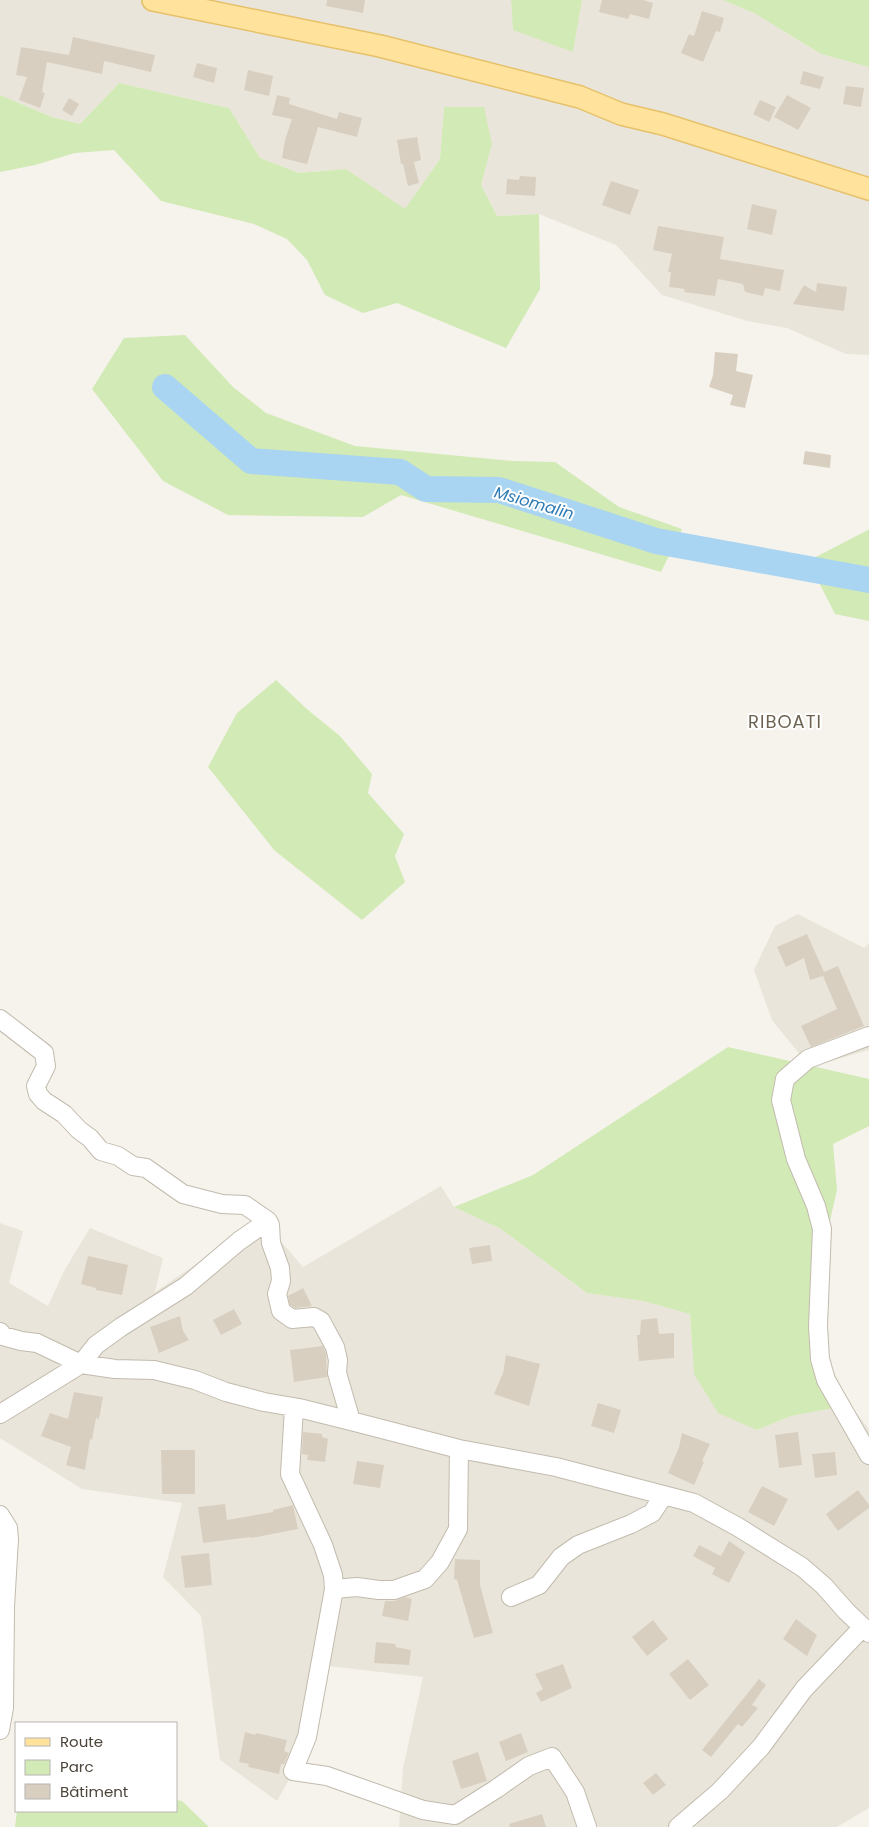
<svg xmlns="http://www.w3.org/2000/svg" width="869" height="1827" viewBox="0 0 869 1827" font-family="Poppins,sans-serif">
<rect width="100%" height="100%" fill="#f6f3ec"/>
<path fill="#eae5da" d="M0 0H511L513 30 573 51 582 0H723L756 14 821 54 869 67V355L846 354 787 328 747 321 662 295 616 245 539 214 497 216 481 185 492 144 444 107 440 159 405 210 346 169 299 173 260 158 229 108 119 83 80 124 52 117 0 95Z
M798 914 864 948 869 943V1050L810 1067 772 1020 754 970 775 926Z
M441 1186 454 1207 501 1229 587 1293 643 1301 690 1314 694 1374 757 1430 791 1416 850 1405 869 1429V1808L837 1827H399L403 1768 423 1677 320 1665 317 1730 277 1801 220 1760 201 1616 163 1577 182 1503 82 1489 0 1438V1223L23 1231 9 1283 48 1306 64 1271 90 1228 163 1258 155 1292 202 1260 260 1217 303 1267Z"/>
<path fill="#d2eab5" d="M511 0H582L573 52 513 30Z
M723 0H869V67L821 54 756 14Z
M119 83 229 108 260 158 299 173 346 169 405 209 440 159 444 107H484L492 144 481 185 497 216 539 214 540 289 506 348 397 303 363 313 325 295 307 260 287 239 254 224 161 201 114 150 75 153 35 165 0 172V95L52 117 80 124Z
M185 335 233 387 266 413 355 446 513 461 555 462 619 507 682 529 661 572 401 495 363 517 228 515 163 481 92 389 124 338Z
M868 530H869V621L835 614 808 561Z
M276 680 308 710 340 736 372 774 368 793 404 834 395 856 405 882 362 920 274 850 208 767 237 713Z
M728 1047 869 1079V1126L833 1144 837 1190 817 1277 831 1367 850 1405 791 1416 757 1430 718 1413 694 1374 690 1314 643 1301 587 1293 501 1229 454 1207 533 1175Z
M176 1800 182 1801 209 1827H15L17 1811H176Z"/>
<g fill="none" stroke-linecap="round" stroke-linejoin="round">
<path stroke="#a9d4f2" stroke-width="26" d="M165 387 251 461 400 472 426 489 499 490 656 541 869 580"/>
</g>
<path fill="#d8cfc1" d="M327 0H365L363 13 326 6Z
M602 0H643L653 3 649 19 630 14 628 19 599 12Z
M702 11 724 18 720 32 716 31 703 62 681 53 689 34 694 36Z
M73 37 155 55 151 72 104 61 102 74 47 62 42 92 45 93 40 108 19 100 27 77 16 75 21 47 69 55Z
M197 63 217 68 214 83 193 77Z
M248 70 273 76 269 96 244 90Z
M803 71 824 77 820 89 800 84Z
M846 86 864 88 861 107 843 104Z
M277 95 290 98 289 104 337 119 339 112 362 118 357 137 318 127 307 164 282 158 285 140 292 119 272 115Z
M787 95 811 108 798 130 774 117Z
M69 98 79 104 72 116 62 110Z
M760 100 776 107 769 122 753 114Z
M417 137 421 160 414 162 419 183 408 186 403 164H401L397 140Z
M520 176 536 177 535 196 506 194 507 179 519 180Z
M611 181 639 190 630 215 602 205Z
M752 204 777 210 772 235 747 229Z
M658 226 724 237 720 259 784 270 780 291 765 288 763 296 745 292 743 284 718 279 715 296 684 292 685 289 669 287 671 272H668L672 254 653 250Z
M817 283 847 287 844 311 793 304 804 285 816 292Z
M715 352 738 354 736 371 753 375 745 408 730 405 733 395 709 387 713 375Z
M805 451 831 455 830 468 803 464Z
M807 934 824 972 838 966 864 1026 811 1047 801 1026 837 1009 823 976 810 980 804 958 786 967 777 947Z
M490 1245 492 1261 472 1264 469 1248Z
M88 1256 128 1265 122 1295 96 1290V1288L81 1284Z
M303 1288 312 1306 295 1308 290 1305 288 1296Z
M234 1309 242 1324 221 1335 213 1320Z
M180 1316 183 1331 189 1340 159 1353 150 1327Z
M657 1318 659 1334 674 1333V1358L639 1361 637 1335H640L641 1320Z
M323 1346 326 1354 327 1377 294 1382 290 1350Z
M506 1355 540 1364 529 1406 494 1394 503 1373Z
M74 1392 103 1397 99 1419 96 1418 92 1440 90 1439 85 1470 66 1465 71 1447 41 1436 50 1413 68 1419Z
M598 1403 621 1410 614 1433 591 1426Z
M303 1432 322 1434V1437L328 1439 325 1462 307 1460 308 1455 302 1454Z
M798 1432 802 1465 779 1468 775 1435Z
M682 1433 710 1444 702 1461 704 1462 694 1485 668 1473 679 1447Z
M161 1450H195V1494H162Z
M835 1452 837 1475 815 1478 812 1454Z
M357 1461 384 1465 380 1488 353 1484Z
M762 1486 788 1499 774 1526 748 1512Z
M858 1490 869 1505V1508L838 1531 826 1514Z
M225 1504 227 1520 273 1512V1510L293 1505 298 1529 251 1538V1537L203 1543 198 1507Z
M729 1541 745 1552 729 1583 712 1574 715 1568 693 1556 699 1545 721 1556Z
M209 1553 212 1585 185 1588 181 1556Z
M455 1559 480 1560V1585L493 1633 474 1638 457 1580 454 1579Z
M405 1597 412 1599 408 1621 382 1616 385 1601H394Z
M796 1619 817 1635 807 1656 783 1639Z
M653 1620 668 1639 647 1656 632 1637Z
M376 1642 396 1644 395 1647 411 1650 409 1665 374 1663Z
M688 1659 709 1685 690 1700 669 1674Z
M563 1664 572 1688 541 1702 536 1693 543 1689 535 1674Z
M759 1679 766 1685 752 1705 758 1708 742 1727 738 1724 711 1757 702 1750Z
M245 1732 255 1735 256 1733 287 1740 284 1751 289 1753 284 1764H281L279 1774 248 1767 249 1764 239 1762Z
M521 1733 528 1752 506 1761 499 1742Z
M478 1752 487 1781 461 1789 452 1761Z
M656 1773 666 1785 653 1795 643 1783Z
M542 1814 546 1827H510L509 1824Z"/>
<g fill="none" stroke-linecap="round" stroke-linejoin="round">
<g stroke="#c2bbae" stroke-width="20">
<path id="minor" d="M0 1019 44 1053 46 1066 36 1086 38 1094 44 1101 64 1114 79 1130 90 1138 101 1151 118 1156 133 1166 146 1168 183 1194 222 1204 245 1205 268 1221 270 1225 271 1243 280 1268 281 1281 277 1294 281 1311 292 1319 314 1317 321 1321 335 1347 338 1360 337 1373 351 1421
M869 1036 808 1059 785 1079 781 1100 796 1159 816 1206 822 1229 818 1326 820 1359 826 1380 869 1455
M0 1332 3 1336 21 1341 37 1343 81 1364 115 1369 154 1370 195 1380 226 1392 264 1402 299 1408 351 1421 459 1449 556 1467 694 1503 738 1527 802 1567 824 1586 846 1611 869 1633
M294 1408 290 1474 323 1545 333 1575 334 1589 307 1737 293 1771 327 1776 423 1810 455 1815 496 1789 529 1766 552 1757 575 1792 587 1827
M0 1414 81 1364 96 1345 121 1327 186 1286 239 1241 268 1221
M0 1515 8 1528 9 1539 5 1607 4 1708 0 1730
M334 1589 357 1587 379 1590H394L425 1579 440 1562 458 1529 459 1449
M511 1597 539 1585 561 1557 578 1545 631 1524 652 1513 664 1495
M678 1827 720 1791 761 1747 804 1689 862 1628"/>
</g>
<g stroke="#e6c16a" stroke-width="24">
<path id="major" d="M153 0 380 46 580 97 621 114 663 124 869 189"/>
</g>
<use href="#minor" stroke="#fff" stroke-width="18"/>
<use href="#major" stroke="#ffe39c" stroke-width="21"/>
</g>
<g text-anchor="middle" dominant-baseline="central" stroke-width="4" stroke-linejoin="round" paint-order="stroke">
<g font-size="16" font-style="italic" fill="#2e7ab2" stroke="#fff">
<text transform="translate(534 503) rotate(16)">Msiomalin</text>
</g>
<g font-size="18" letter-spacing="1" fill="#6e6250" stroke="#fff">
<text x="785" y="721">RIBOATI</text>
</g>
</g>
<rect x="15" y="1722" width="162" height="90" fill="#ffffff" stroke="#b7b4b0"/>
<rect x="25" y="1738" width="25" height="8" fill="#ffe39c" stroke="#b7b4b0"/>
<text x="60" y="1747" font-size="15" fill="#4b4439">Route</text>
<rect x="25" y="1760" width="25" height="15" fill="#d2eab5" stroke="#b7b4b0"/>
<text x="60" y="1772" font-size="15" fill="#4b4439">Parc</text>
<rect x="25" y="1784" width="25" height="15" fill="#d8cfc1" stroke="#b7b4b0"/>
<text x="60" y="1797" font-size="15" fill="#4b4439">Bâtiment</text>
</svg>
